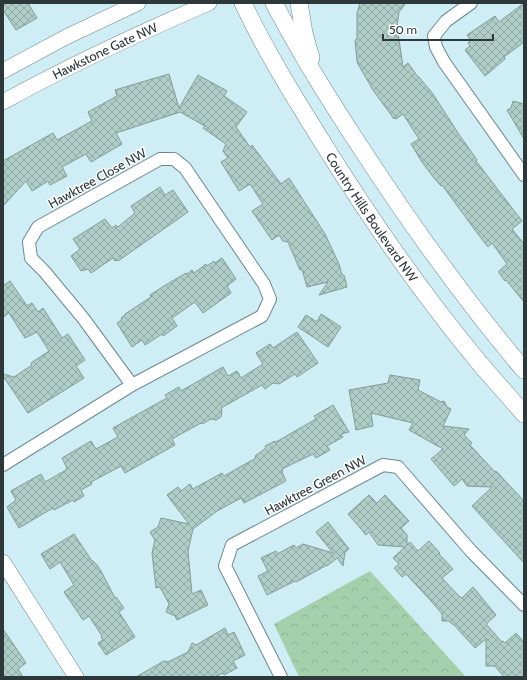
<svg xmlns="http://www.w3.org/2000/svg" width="527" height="680" viewBox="0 0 527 680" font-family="Cabin,sans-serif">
<defs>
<pattern id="park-crowns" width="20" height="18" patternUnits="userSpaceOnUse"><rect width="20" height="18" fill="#a4d0ab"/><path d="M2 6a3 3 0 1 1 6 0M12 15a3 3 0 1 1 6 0" fill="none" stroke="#8db394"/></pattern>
<pattern id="building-cross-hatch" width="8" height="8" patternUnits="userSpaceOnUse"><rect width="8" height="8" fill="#b0cec8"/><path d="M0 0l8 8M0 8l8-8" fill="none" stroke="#8fa8a3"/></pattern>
</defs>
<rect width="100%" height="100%" fill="#cfedf4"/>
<path fill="url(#park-crowns)" d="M370 571 466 677H299L274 624Z"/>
<path fill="url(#building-cross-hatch)" stroke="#809c96" d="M3 3H28L37 18 16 30 3 10Z
M360 3H406L399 12 397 26 403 67 408 63 418 77H419L433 94 458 133 477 160 476 161 522 221 512 229 524 244V302L506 280 505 281 499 273V271L507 264 492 243 488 247 475 230 442 185 441 186 434 178 422 162 411 144 419 139 403 114 396 119 395 118 394 119 373 90 358 64 357 61 355 40 357 39V13Z
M524 3V42L504 57 505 59 485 76 465 50 470 46 468 43 471 40 467 35 495 16 499 22Z
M169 74 179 108 198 75 227 91 224 96 247 112 236 127 250 147 252 145 281 184 289 178 325 234 339 264 342 275H344L347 287 319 295 328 282 307 287 302 269 300 270 288 242 283 241 279 235 272 240 252 211 263 204 250 184 239 191 221 162 228 158 223 151 226 144 203 128 205 126 180 112 116 133 122 144 91 162 86 154 62 167 67 176 50 185 48 181 32 191 26 181 3 206V161L53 133 57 140 92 121 88 112 117 96 115 90Z
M513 101 524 104V139L507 110 511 108Z
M160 187 165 195 173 190 188 212 118 261 117 260 115 261 113 258 91 273 88 269 81 271 71 256 80 249 73 239 105 219 112 228 116 225 118 227 135 213 131 206Z
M222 258 236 279 227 286 231 293 203 313 195 302 172 318 177 326 163 336 162 334 145 345 142 340 132 347 117 323 122 320 121 318 125 315V314L151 297 150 295 164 286 186 273 187 274 192 270 194 273 206 264 207 266 214 261 215 263Z
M10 281 27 306 32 303 38 312 43 308 62 338 68 334 85 360 76 366 84 378 28 413 3 376V374L14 377 32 365 31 363 49 351 37 332 25 338 9 313 3 317V286Z
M321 314 341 327 328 347 298 327 306 315 317 322Z
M297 332 318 363 297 377 295 374 279 384 273 383 265 389 262 385 221 408 222 410 221 417 216 420 211 419 202 424 201 423 172 439 175 445 125 473 121 466 91 482 92 484 81 490 84 496 74 502 73 500 54 510 53 508 19 528 7 507 16 500 11 491 41 474 45 482 66 470V469L67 468 62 458 91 441 96 449 118 437 113 428 167 398 165 395 179 387 181 391 223 367 228 376 237 371 241 378 263 364 256 353 270 344 273 348Z
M390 375 420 380 418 390 441 402 444 401 447 407 451 409 443 426 469 429 464 435 472 443 470 445 495 472 496 471 524 501V563L472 506 492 487 467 486 462 479 454 486 431 459 443 449 409 430 413 423 371 413 373 426 356 430 349 390 388 383Z
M333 405 349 432 341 434 343 437 327 446 330 450 316 458 313 454 282 469 283 471 282 472 286 481 244 503 241 498 217 511 193 529 188 551 192 594 201 590 208 605 177 620 175 616 166 612 169 604 160 587 156 588 152 553 155 540 150 532 158 527 161 518 189 524 167 495 178 487 181 491 190 484 193 489 222 473 224 476 256 458 255 456 266 448 265 446 275 441 276 442 316 419 314 416Z
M369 495 377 503 385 495 409 521 401 528 407 535V545L410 542 418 551 429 541 440 553 439 554 453 569 442 578 459 596 462 598 473 587 496 615 486 624 502 642 503 641 505 643 516 633 524 642V677H504L495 666H486V639L475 648 454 625 452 624 449 621H442V614L432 602 406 574 402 577 394 568 399 564 393 558 405 547 378 545 369 532 366 535 348 514Z
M328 522 349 549 345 552 343 566 337 558 327 566V565L296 582 295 581 267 595 258 576 268 571 261 558 276 551 277 554 294 545 296 548 303 544 333 553 316 532Z
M74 534 92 561H93L97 565 101 571 115 598 116 597 124 608 119 612 135 637 106 655 98 643 103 640 101 637 102 636 89 616 83 620 64 592 74 585 60 562 50 569 41 554Z
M225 628 228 635 234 632 245 655 233 661 237 668 224 675 223 673 214 677H136L164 661 168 662 188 652 192 643 196 645Z
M3 629 26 663 18 669 23 677H3Z"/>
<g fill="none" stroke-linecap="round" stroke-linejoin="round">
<g stroke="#6d888f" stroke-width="14">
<path id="minor" d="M471 3 446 21 434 36 436 47 444 62 524 175
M3 465 132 385 262 316 270 299 264 284 185 168 174 159H160L38 227 29 242 31 258 44 271 83 318 132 385
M281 677 225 566 232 545 383 465 398 467 471 551 524 605"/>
</g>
<g stroke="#6d888f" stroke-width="16">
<g id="tertiary">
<path d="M3 71 66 37 138 3"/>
<path id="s1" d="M3 102C70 65 139 33 209 3"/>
<path d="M3 562 76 677"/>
</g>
</g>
<g stroke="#6d888f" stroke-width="18">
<g id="secondary">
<path id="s2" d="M243 3C265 50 293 95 321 140 367 214 417 287 473 355 489 375 507 394 524 414"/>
<path d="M274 3C300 53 330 101 361 148 411 225 465 300 524 370"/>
<path d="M299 3 304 33 311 58"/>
</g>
</g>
<use href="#minor" stroke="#fff" stroke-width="12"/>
<use href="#tertiary" stroke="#fff" stroke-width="15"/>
<use href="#secondary" stroke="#fff" stroke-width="17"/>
</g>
<g text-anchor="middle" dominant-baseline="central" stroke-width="3" stroke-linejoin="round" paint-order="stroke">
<g font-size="13" fill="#2c383a" stroke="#fff">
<text stroke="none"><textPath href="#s1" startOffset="114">Hawkstone Gate NW</textPath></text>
<text transform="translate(97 178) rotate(-29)">Hawktree Close NW</text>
<text stroke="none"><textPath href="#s2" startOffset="250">Country Hills Boulevard NW</textPath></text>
<text transform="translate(315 485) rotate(-28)">Hawktree Green NW</text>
</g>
</g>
<rect width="527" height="680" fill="none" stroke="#2c383a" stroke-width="8"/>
<path d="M383 34v6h110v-6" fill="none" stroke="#2c383a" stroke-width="2"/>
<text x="389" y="34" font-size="12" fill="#2c383a" stroke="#ffffff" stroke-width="3" paint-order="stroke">50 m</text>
</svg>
